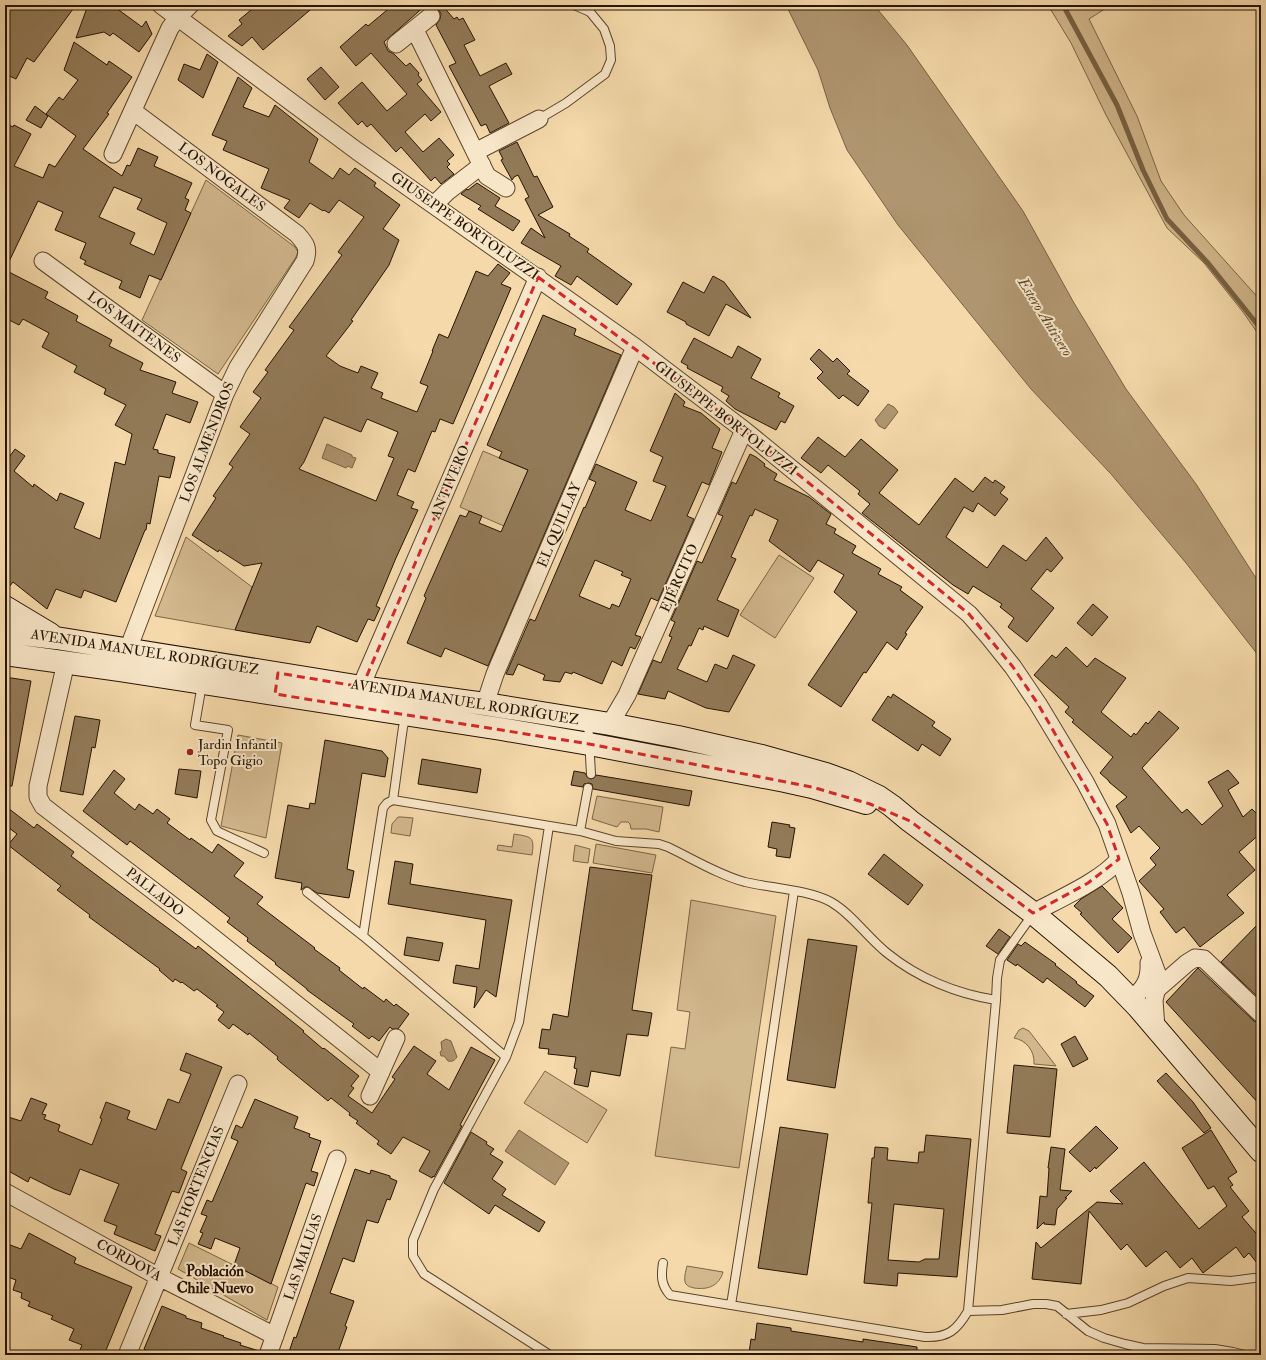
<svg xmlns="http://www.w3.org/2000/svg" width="1266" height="1360" viewBox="0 0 1266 1360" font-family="'IM FELL Double Pica',serif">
<rect width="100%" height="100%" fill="#f5d9aa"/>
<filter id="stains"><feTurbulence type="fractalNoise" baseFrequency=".005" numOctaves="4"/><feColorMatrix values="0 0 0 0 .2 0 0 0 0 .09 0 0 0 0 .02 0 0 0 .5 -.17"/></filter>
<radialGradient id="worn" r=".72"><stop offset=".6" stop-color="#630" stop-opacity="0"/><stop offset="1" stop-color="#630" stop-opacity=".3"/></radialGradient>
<path fill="#d2b88d" stroke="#7c6646" d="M1048 5H1111L1089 19 1137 116 1161 181 1184 215 1261 301V338L1243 312 1204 263 1167 228 1106 115 1071 43Z
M206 180 295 247 298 252 296 257 218 374 142 320Z
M483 451 528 470 504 526 460 507Z
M186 537 252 587 235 630 155 616Z
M779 555 814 578 775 638 740 615Z
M238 735 282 743 266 838 221 826Z
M597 796 663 807 659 832 646 829H631L630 824 628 822H621L617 827 592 819Z
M398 817H402L413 818 410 836 391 833 392 824Z
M514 834C531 837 535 836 532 855L497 850 498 845 512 847Z
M596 844 656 855 652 873 593 863Z
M575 845 590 849 588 863 573 861Z
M691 900 776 916 739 1168 655 1156 671 1047 685 1049 690 1012 677 1010Z
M1023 1028 1029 1031 1056 1066 1034 1064C1035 1051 1026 1040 1014 1038L1019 1030Z
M545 1071 607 1110 587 1143 524 1103Z
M189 1243 278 1287 267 1320 178 1269Z
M687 1266 723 1272C719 1286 708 1290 694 1288 691 1287 688 1287 686 1284 683 1280 686 1270 687 1266Z"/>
<path fill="#af9670" stroke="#786243" d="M786 5H874L907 45 1023 211 1074 303 1126 389 1196 484 1261 586V661L1258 655 1186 563 1111 474 1031 389 898 225 847 150 830 108 818 70Z
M888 404 894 407 898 412 885 429 879 426 875 420Z
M327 444 352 455V457L356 458 352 468 348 466 346 468 322 458Z
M446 1039 451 1041 457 1057C454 1061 452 1062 448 1061L444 1056H441L440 1052 442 1050 441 1042Z
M519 1130 569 1163 555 1185 505 1151Z"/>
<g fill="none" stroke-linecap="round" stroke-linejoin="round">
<path stroke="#786243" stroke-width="5" d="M1063 5 1117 105 1143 170 1167 219 1208 263 1261 329"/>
</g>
<path fill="#927a58" stroke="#261400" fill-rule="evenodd" d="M5 5H76L34 62 27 58 16 79 5 74Z
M88 5H112L142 27 146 21 152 34 139 52 113 33 110 36 104 32 76 38Z
M257 5H316L263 50 252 37 242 46 228 36 242 24 239 20Z
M393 5H426L384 42 388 51 394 54 406 66 410 63 419 73 418 75 422 80 417 84 441 112 431 121 425 114 405 132 423 152 439 138 454 155 447 161 450 164 447 167 454 174 441 184 435 177 431 181 401 147 396 152 371 124 367 127 362 121 358 125 338 103 362 82 387 111 407 94 371 53 356 66 340 47 366 24 368 26Z
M426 5H442L454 19 457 17 459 20 463 18 475 40 464 45 480 76 506 63 512 74 489 86 509 123 490 133 486 124 481 126 449 66 456 63 436 25 440 19 441 14 439 10 435 7H427Z
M74 42 107 65 109 61 132 77 107 113 109 114 83 149 122 176 127 165 130 166 138 148 158 157 154 166 192 183 185 198 189 200 185 210 191 213 161 280 149 275 140 298 119 288 122 281 84 264 86 261 80 258 86 243 55 230 63 212 38 201 5 270 48 292 45 298 78 316 76 321 112 340 109 346 143 363 140 370 176 382 172 393 198 402 190 423 166 414 153 449 158 450V453L175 457 170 478 159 476 150 524 147 523 146 530H145L116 602 84 590 81 598 56 589 47 609 13 582 5 592V463L15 449 25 456 14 471 33 487 34 484 57 501 60 493 84 503 74 528 100 539 115 462 125 465 132 434 115 425 126 405 104 394 106 389 74 372 77 366 42 347 49 333 23 319 19 325 5 318V123L13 127 14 125 31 134 14 166 43 178 49 164 55 167 76 136 46 114 59 97 63 100 78 80 64 70ZM114 187 142 199 137 209 167 223 154 255 130 244 135 233 99 217Z
M207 54 218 62 203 98 178 80 184 64 200 70Z
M321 67 339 87 325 100 307 79Z
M238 77 252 88 243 107 269 117 275 105 318 139 309 162 333 179 340 168 349 175 355 168 376 183 374 186 400 205 383 229 399 240 389 265 351 320 353 321 326 356 340 366 358 373 361 366 378 373 371 388 383 393 381 398 417 412 428 386 420 383 433 351H432L439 334 448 338 476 271 488 276 498 264 510 273 501 284 511 288 453 424 440 419 435 432 432 431 415 472 408 469 397 495 414 502 411 508 418 510 396 558 376 606 380 608 374 621 368 619 357 642 317 626 310 643 235 630 262 563 244 566 219 550 218 552 192 535 216 498 213 496 233 467 229 464 250 434 240 427 261 398 253 392 268 372 265 370 294 330 289 327 342 255 338 252 364 217 339 200 329 213 324 210 323 211 310 203 299 218 284 208 290 200 261 188 269 169 223 150 227 141 212 135ZM324 417 361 432 367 419 398 432 388 456 394 458 376 501 299 469 304 462Z
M35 106 48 116 41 128 26 120Z
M517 142 534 177 537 176 553 207 538 215 570 234 569 236 589 249 587 252 632 284 617 305 577 276 571 285 555 276 561 266 521 243 531 228 545 238 525 199 529 197 518 175 514 177 512 180 501 160 503 159 499 151Z
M477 183 500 198 495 206 520 221 513 231 478 209 481 206 461 194 467 189 468 190Z
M713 276 724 282 751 318 726 304 709 336 686 324V322L667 312 683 282 704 293Z
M543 315 576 329 574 335 621 355 488 666 445 648 441 657 407 643 426 598 424 596 460 515 466 517 469 511 482 516 479 523 501 532 528 470 499 458 502 452 487 445Z
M694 338 732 358 738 346 761 359 751 378 780 393 778 397 794 406 785 423 781 421 776 430 735 409 726 401 729 396 721 391 723 387 687 368 688 366 681 362Z
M819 349 833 362 837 358 850 371 847 374 869 391 858 406 843 395 839 399 817 378 823 372 810 359Z
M675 393 685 402 683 406 701 413 720 429 712 448 722 452 709 485 702 482 687 516 694 519 658 601 651 598 635 635 641 637 635 649 630 647 622 666 612 661 602 684 573 672 572 674 565 672 560 682 543 680 545 675 518 664 513 675 506 674 530 619 535 621 584 507 585 508 596 482 589 479 596 464 637 482 625 510 651 521 666 486 653 481 663 457 650 451ZM595 560 623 572 621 575 631 579 619 607 612 604 610 609 579 596Z
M818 437 845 457 861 439 898 470 879 493 919 525 955 478 973 492 985 477 993 483 995 480 1005 487 1000 493 1008 499 995 516 978 503 973 512 964 507 946 537 987 568 1003 545 1026 561 1046 537 1063 558 1051 572 1047 569 1031 589 1054 608 1027 642 1008 627 1014 618 1000 607 1002 604 973 586 968 594 953 585 862 513 870 504 858 494 860 491 828 465 821 473 801 458Z
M750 454 756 457 765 464 764 466 777 474 774 480 809 497 831 514 826 524 836 529 834 533 856 546 852 553 881 569 878 574 902 587 900 590 923 607 905 633 907 634 897 650 887 642 866 673 864 672 841 707 808 685 857 612 834 592 844 575 818 560 810 572 769 541 778 520 755 509 752 516 750 515 731 557 736 559 717 600 739 610 728 637 704 626 703 630 699 628 691 646 689 645 677 669 707 682 715 664 727 669 733 655 755 665 729 712 706 708 668 691 665 699 638 694 653 660 661 663 672 637 669 636 675 622 671 620 697 561 702 563 723 516 718 514 732 482 736 484Z
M1093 604 1108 617 1092 636 1077 623Z
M1066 647 1087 667 1095 658 1126 678 1101 712 1131 737 1134 733 1136 735 1146 722 1148 724 1159 711 1179 728 1142 768 1182 813 1187 809 1202 825 1223 806 1208 782 1228 770 1239 783 1228 790 1243 817 1252 809 1261 818V833L1239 852 1255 870 1227 895 1244 913 1200 947 1184 927 1176 933 1160 912 1164 909 1139 881 1156 865 1150 858 1160 848 1139 826 1131 833 1116 806 1127 797 1109 782V781L1100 773 1113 757 1072 722 1074 720 1065 712 1069 707 1034 675 1052 655 1056 658Z
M5 677 31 681 12 786H5Z
M893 694 935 722 932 726 951 739 940 756 922 744 918 751 872 720 888 696 891 698Z
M75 716 100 720 95 748 92 747 83 795 60 791Z
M325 740 382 751 388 758 385 777 362 773 347 869 354 871 349 898 317 893 308 887H305L301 890 302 883 275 878 288 805 309 809 310 803 315 804Z
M422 759 481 769 477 793 418 784Z
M179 769 201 771 197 798 175 794Z
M114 770 125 779 114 793 135 810 139 804 153 814 157 809 170 819 167 823 190 840 191 838 212 853 218 844 244 863 234 876 263 897 257 904 315 948 314 949 340 968 339 970 363 989 364 987 384 1002 386 999 394 1006 396 1004 409 1014 398 1029H392L390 1027 379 1041 372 1036 369 1039 352 1026 354 1024 307 990V989L275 964 276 963 247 941 248 938 227 922 230 918 206 899 130 841 127 845 83 811Z
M574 771 585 773 587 777 591 779 594 778 596 775 692 791 689 806 593 789 592 784 589 783 584 784 583 787 571 785Z
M8 808 34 828 37 824 74 852 71 856 111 886 196 949 198 946 304 1031 303 1032 323 1049 324 1048 359 1076 351 1086 354 1088 348 1096 372 1113 395 1079 392 1077 414 1046 436 1061 427 1074 449 1090 471 1047 495 1060 460 1125 462 1126 434 1177 433 1176 432 1178 419 1171 430 1151 403 1137 391 1154 377 1144 379 1141 356 1123 358 1121 349 1115 350 1113 331 1098 328 1101 280 1062 277 1059 278 1057 249 1033 248 1035 233 1024 229 1029 218 1020 224 1012 216 1006 218 1005 197 989 194 991 182 982 181 983 175 979 173 982 159 970 160 969 89 917 90 915 57 890 61 886 8 845 17 834 5 825Z
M772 822 790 825 789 827 795 828 790 858 776 856 777 849 768 847Z
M884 854 923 885 908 905 868 874Z
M395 861 413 864 410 884 512 900 496 997 486 990 474 1008 477 987 453 983 456 965 479 969 486 920 388 904Z
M590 867 652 875 632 1010 652 1013 648 1036 627 1034 620 1076 591 1071 588 1087 574 1084 577 1069 574 1068 576 1057 548 1054 549 1049 539 1048 542 1029 550 1030 553 1014 568 1017Z
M1102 886 1123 908 1112 919 1132 938 1118 953 1080 914 1082 913 1074 906 1081 899Z
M1261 921V1000L1221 962Z
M999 929 1010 937 998 954 986 946Z
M407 937 443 943 439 961 404 955Z
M808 939 857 946 835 1088 787 1080Z
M1025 942 1056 964 1055 965 1077 982 1076 983 1094 996 1085 1007 1047 978 1043 983 1017 964 1016 966 1007 960 1018 944 1021 946Z
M1198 968 1254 1021 1261 1024V1106L1166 1002Z
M1075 1036 1088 1059 1073 1067 1061 1044Z
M186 1053 222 1067 181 1169 187 1172 179 1193 172 1191 155 1234 161 1236 155 1251 114 1234 117 1226 104 1221 119 1184 80 1169 70 1195 54 1189 30 1177 28 1182 5 1169V1116L21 1121 31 1098 47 1104 42 1114 46 1115 44 1119 60 1125 58 1131 92 1145 102 1119 100 1118 106 1102 130 1111 127 1119 156 1130 168 1099 179 1103 191 1074 180 1070Z
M1014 1065 1057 1069 1050 1137 1007 1133Z
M1166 1073 1193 1102 1211 1128 1204 1133 1157 1081Z
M255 1099 298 1117 294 1128 310 1134 309 1137 321 1141 311 1171 318 1173 314 1186 306 1183 271 1284 234 1265 240 1248 215 1238 211 1249 198 1244 203 1233 200 1232 207 1216 201 1214 207 1200 212 1202 238 1141 231 1138 236 1125 242 1128Z
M1096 1126 1118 1148 1096 1169 1095 1167 1090 1172 1069 1152Z
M780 1127 828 1134 807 1275 758 1268Z
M1211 1130 1237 1172 1228 1178 1233 1185 1230 1187 1249 1211 1242 1217 1261 1239V1268L1249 1253 1244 1258 1236 1247 1203 1273 1192 1258 1180 1268 1166 1251 1146 1267 1127 1244 1121 1250 1089 1211 1081 1284 1032 1279 1036 1242 1041 1248 1097 1202 1123 1204 1110 1191 1144 1162 1199 1229 1227 1206 1214 1186 1208 1189 1182 1148Z
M471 1132 487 1142 486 1144 494 1149 490 1154 503 1162 492 1179 506 1189 502 1195 545 1222 539 1232 495 1205 489 1214 444 1183Z
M926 1135 971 1139 957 1277 898 1273 897 1286 864 1283 872 1203H868L872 1158H874L875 1147 888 1148 887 1160 918 1163 919 1152H924ZM894 1204 944 1209 939 1259H925L919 1262 888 1260Z
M1051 1147 1065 1149 1060 1190 1072 1191 1065 1198H1067L1057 1209 1055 1225 1044 1224V1222L1037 1229 1040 1196 1047 1197 1049 1168H1048Z
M355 1169 370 1174 371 1170 390 1176V1178L397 1181 390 1200 387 1199 378 1223 367 1220 354 1262 343 1258 330 1293 354 1301 345 1326 347 1327 337 1355H288L294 1337 296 1338Z
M29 1233 76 1258 74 1263 132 1287 104 1355H78L82 1345 69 1340 74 1329 51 1319 53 1316 28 1306 30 1302 21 1298 22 1293 13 1290 16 1280 5 1276V1243L21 1249Z
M162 1306 186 1316V1318L202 1323 201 1328 224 1336 223 1337 241 1343 240 1345 259 1351 258 1355H155L144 1349Z
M757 1323 791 1328V1331L863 1342V1339L917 1347V1355H752L753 1353H749L751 1339 755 1340Z"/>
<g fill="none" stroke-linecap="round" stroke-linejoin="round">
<g stroke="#5a452a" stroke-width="10">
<path id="lane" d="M539 119 566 103 605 74 611 60 610 46 604 29 590 12 574 5
M202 684 195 725 228 730 211 820 217 831 264 853
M407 715 403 727 393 800 387 803 383 808 363 936 506 1057
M588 721 591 774
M393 800 580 831 616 841 659 844 668 847C693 859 719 875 745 882 771 888 809 890 831 902 852 914 867 937 887 953 918 978 957 994 996 1000
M549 826 519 1022 506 1057 434 1189 413 1240V1256L424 1274 550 1355
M580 831 588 788
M307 892 363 936
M663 1263C661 1276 661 1285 670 1295L925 1337C948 1338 957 1330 968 1311L996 1000 997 978 1000 960 1033 914
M731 1305 761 1115 794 891
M968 1311 1002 1310 1033 1304H1046L1057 1306 1088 1331 1104 1338 1125 1344 1143 1348 1215 1349 1233 1352 1245 1355
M1066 1314 1101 1310 1128 1303 1164 1286 1188 1278 1231 1281 1254 1278"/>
</g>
<g stroke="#5a452a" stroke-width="19">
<path id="street" d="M161 5 357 151 635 347 744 430 969 614 989 637 1013 667 1038 704 1085 782 1107 824 1131 893 1142 933 1158 976V983L1154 1000 1156 1028
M415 30 487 176 506 188
M396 44 431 16
M475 152 539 119
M113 154 170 28 178 17 190 5
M434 205 447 192 482 165
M43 261 225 394
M124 660 225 394 238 367 305 261C309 248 306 244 297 234L133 111
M66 662 38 786V797L43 806 186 916 381 1072
M357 698 365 677 538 277
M485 704 495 674 635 347
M610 724 627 695 744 430
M1033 913C1057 900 1103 880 1119 859
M1156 990 1187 963 1195 958 1204 959 1261 1014
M1131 1000C1144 988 1150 981 1149 963
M370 1096 396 1038
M5 1192 159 1277 275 1336
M127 1355 238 1084
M268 1355 337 1159"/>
</g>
<g stroke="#261400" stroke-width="24">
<path id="secondary" d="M5 607 50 634
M5 632 56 638 362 687 485 704 610 724 678 737 762 756 826 774 848 782 879 797 892 806 910 821 1033 913 1108 976 1138 1007 1261 1151
M5 654 120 670 501 729 589 744 785 781 812 787 866 803"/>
</g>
<use href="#lane" stroke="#f8e6c8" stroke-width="8"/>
<use href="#street" stroke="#f8e6c8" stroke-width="17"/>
<use href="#secondary" stroke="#f8e6c8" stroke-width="22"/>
</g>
<path fill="none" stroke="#d62828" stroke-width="3" stroke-dasharray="8 5" stroke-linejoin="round" d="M538 277 744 430 969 614 1013 667 1038 704 1107 824 1119 859 1088 883 1033 913 910 821 870 804 812 787 589 744 275 694 278 673 362 687Z"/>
<circle fill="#8f2418" stroke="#f8e6c8" stroke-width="1.5" cx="190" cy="752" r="4"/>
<g text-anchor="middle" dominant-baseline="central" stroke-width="4" stroke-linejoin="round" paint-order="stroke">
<g font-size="14" fill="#261400" stroke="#f8e6c8">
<text transform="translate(222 177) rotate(37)">LOS NOGALES</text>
<text transform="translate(465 226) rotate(35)">GIUSEPPE BORTOLUZZI</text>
<text transform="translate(134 327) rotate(36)">LOS MAITENES</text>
<text transform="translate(726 418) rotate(38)">GIUSEPPE BORTOLUZZI</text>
<text transform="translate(207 442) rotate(-69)">LOS ALMENDROS</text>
<text transform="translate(450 482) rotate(-67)">ANTIVERO</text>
<text transform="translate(559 525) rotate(-67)">EL QUILLAY</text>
<text transform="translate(679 578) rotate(-66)">EJÉRCITO</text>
<text transform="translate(145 652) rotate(9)">AVENIDA MANUEL RODRÍGUEZ</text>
<text transform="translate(465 702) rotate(9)">AVENIDA MANUEL RODRÍGUEZ</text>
<text transform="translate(155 892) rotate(38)">PALLADO</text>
<text transform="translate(196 1186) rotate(-68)">LAS HORTENCIAS</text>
<text transform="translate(303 1257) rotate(-71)">LAS MALUAS</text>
<text transform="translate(129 1260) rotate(29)">CORDOVA</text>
</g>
<g font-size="14" fill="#261400" stroke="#f8e6c8" text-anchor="start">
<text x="198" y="744">Jardin Infantil<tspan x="198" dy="16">Topo Gigio</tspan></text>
</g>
<g font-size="15" font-style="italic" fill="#5d482d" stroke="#f8e6c8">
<text transform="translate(1045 317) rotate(58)">Estero Antivero</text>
</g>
<g font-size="15" font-weight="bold" fill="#261400" stroke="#f8e6c8">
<text x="215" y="1271">Población<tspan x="215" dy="17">Chile Nuevo</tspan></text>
</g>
</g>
<rect width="1266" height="1360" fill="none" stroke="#f5d9aa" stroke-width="20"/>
<rect x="6" y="6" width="1254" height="1348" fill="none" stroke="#261400" stroke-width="2"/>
<rect x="10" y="10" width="1246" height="1340" fill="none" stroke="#261400"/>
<rect width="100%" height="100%" filter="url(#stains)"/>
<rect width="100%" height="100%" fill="url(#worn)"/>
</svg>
